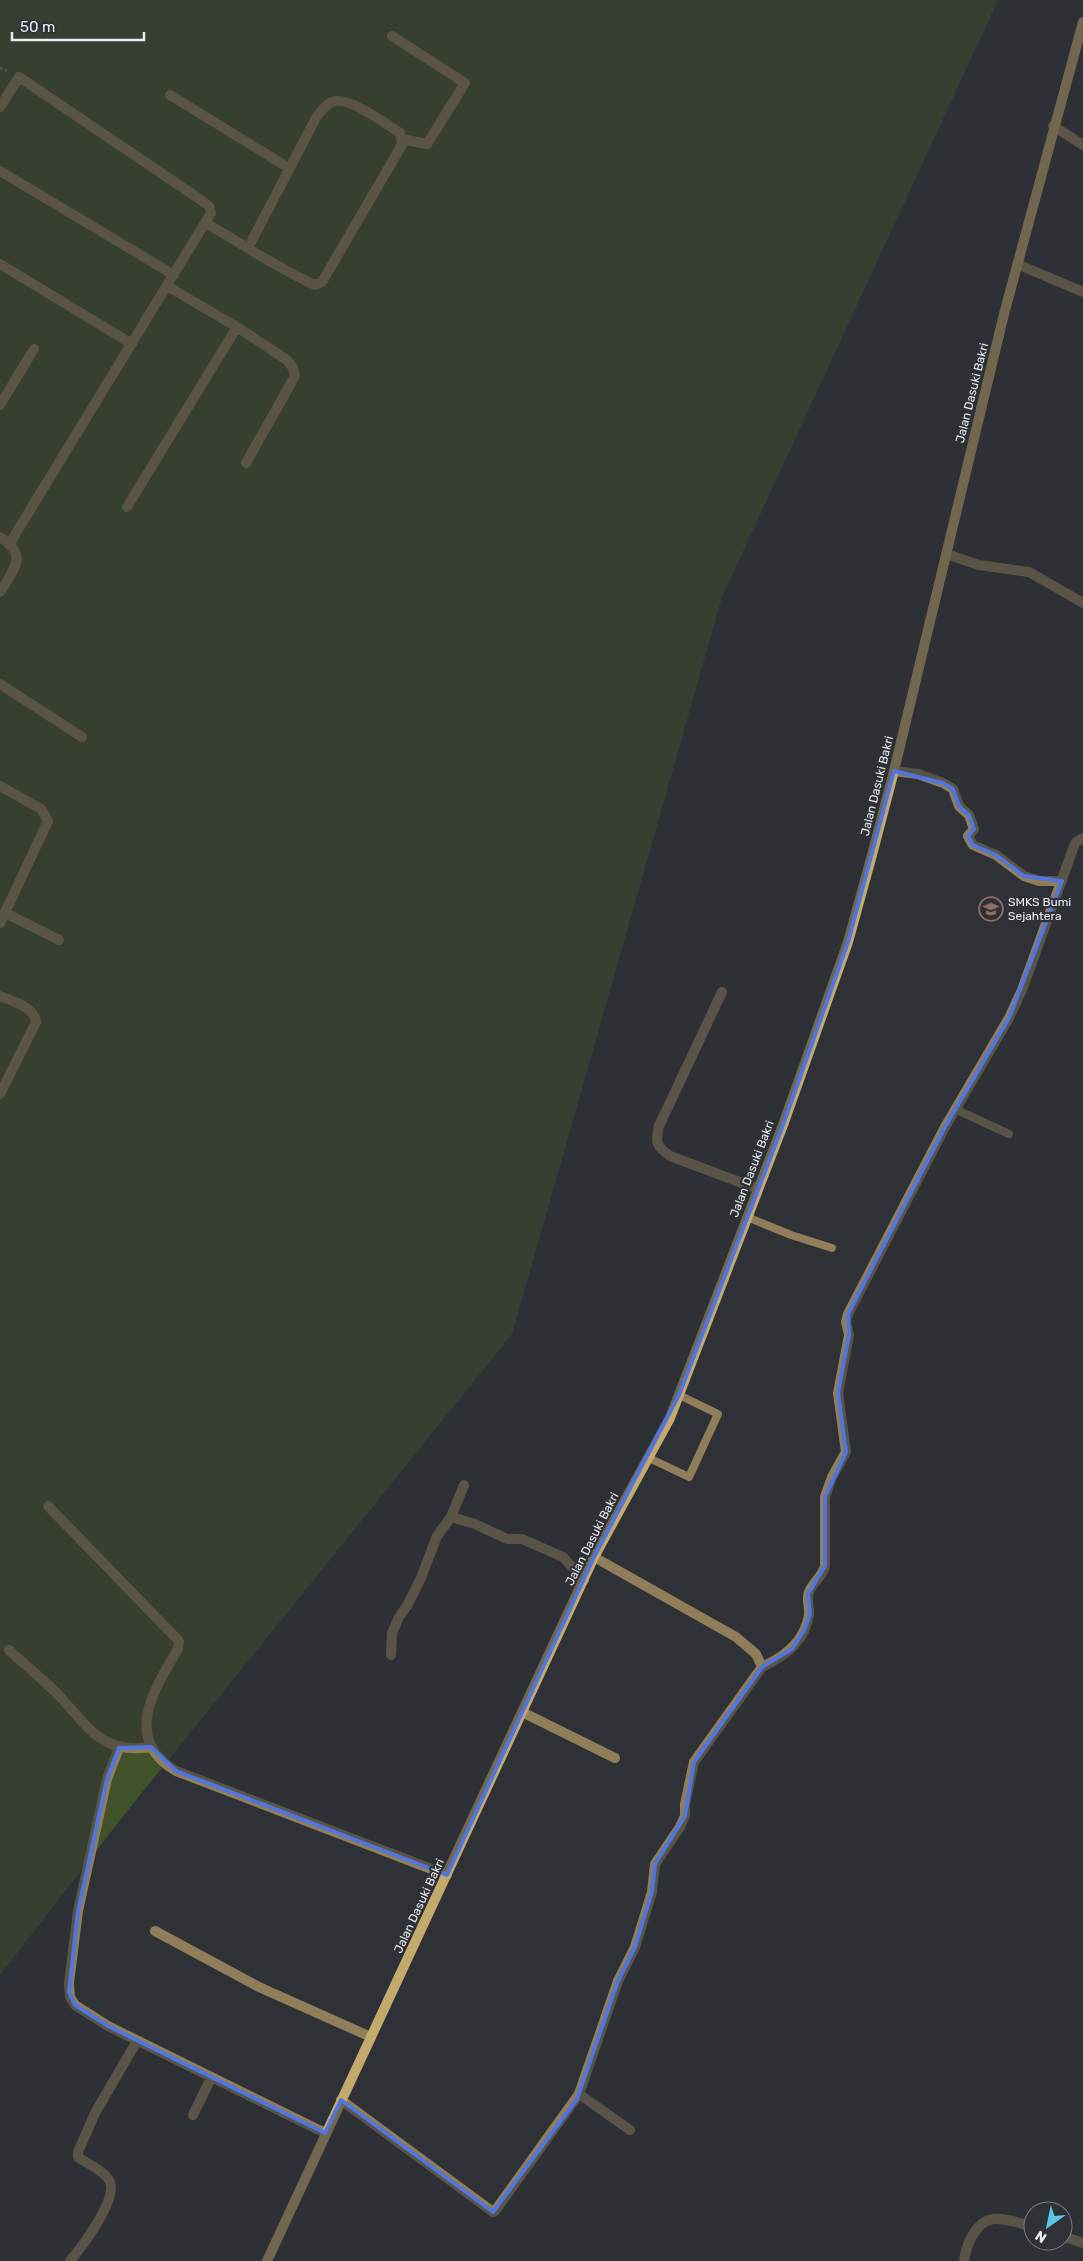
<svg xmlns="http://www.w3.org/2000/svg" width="1083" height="2261" viewBox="0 0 1083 2261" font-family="Rubik,sans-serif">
<rect width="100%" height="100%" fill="#2e3237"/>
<path fill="#415129" d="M0 0H998L722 597 512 1334 128 1810 0 1975Z"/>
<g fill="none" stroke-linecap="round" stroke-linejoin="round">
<path stroke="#75797d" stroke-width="3" stroke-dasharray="2.5 2.5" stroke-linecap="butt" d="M0 68 7 71"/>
<path stroke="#8f7e59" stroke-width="8" d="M955 1109 1009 1134
M747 1217 791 1235 832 1248
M649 1458 689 1477 718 1414 679 1395"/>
<path stroke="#8f7e59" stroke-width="10" d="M392 36 465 83 427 144 402 139
M170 95 289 168
M0 107 19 77 198 198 209 206 211 213 10 543
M1053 126 1083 145
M0 171 174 275
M206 223C242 244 277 268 315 285L322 282 399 150 402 144 400 133C388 125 349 97 335 101 327 103 322 110 317 116L248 248
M0 264 132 344
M1017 264 1083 292
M167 286 237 327 287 360 293 368 295 376 246 463
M0 405 34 349
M127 507 237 327
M0 537C29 555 14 569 0 592
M946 554 979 565 1029 572 1083 603
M0 684 82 737
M894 771 918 774 943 783 953 789 959 806 969 815 974 829 968 836 973 845 996 855 1024 876 1039 881H1062
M0 786 41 809 48 821 0 923
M5 913 59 940
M722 992 659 1126C655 1143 656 1146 670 1156L758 1189
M0 996C13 1002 34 1006 36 1022L0 1094
M48 1506 179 1641 178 1649C154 1689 122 1739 176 1771L447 1875
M451 1517 464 1485
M594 1557 736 1637 756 1654 762 1667
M9 1650C27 1667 47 1682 63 1700 91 1731 104 1754 151 1747
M391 1655 392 1633 399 1617 407 1606 421 1578 437 1536 451 1517 475 1524 507 1539H522L563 1557 584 1580
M522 1712 615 1758
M119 1748 107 1779 78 1911 69 1983 70 1997 75 2005 108 2026 325 2133
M155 1931 259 1987 371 2037
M579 2094 630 2130
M341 2100 493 2212 495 2211 579 2094 618 1981 635 1947 652 1892 655 1864 680 1827 685 1816V1804L694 1762 762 1667C784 1657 805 1641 809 1615 810 1607 806 1599 809 1592 813 1582 823 1576 825 1566V1497L832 1477 846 1452 838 1393 849 1335 846 1322 848 1314 945 1127 1009 1018 1022 990 1074 846 1076 842 1083 838
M193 2115 211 2078
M1063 2236 1083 2243
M70 2261C81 2248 120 2197 109 2180 103 2170 87 2164 78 2157V2152L95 2113 137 2041
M964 2261C966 2246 975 2221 994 2219 1003 2218 1024 2224 1033 2227"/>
<path stroke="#c4a96c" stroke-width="10" d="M267 2261 594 1557 670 1418 783 1125 848 942 872 855 894 771 1004 314 1083 22"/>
</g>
<path d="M0 0H1083V2261H0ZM894 771 943 783 953 789 959 806 969 815 974 829 968 836 973 845 996 855 1024 876 1062 881 1009 1018 945 1127 848 1314 849 1335 838 1393 846 1452 825 1497V1566L808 1594 810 1614 804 1631 792 1649 762 1667 694 1762 685 1816 655 1864 652 1892 635 1947 618 1981 577 2099 493 2212 341 2100 325 2133 108 2026 75 2005 69 1992 78 1911 107 1779 119 1748 151 1747 176 1771 447 1875 594 1557 679 1395 783 1125 848 942Z" fill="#2e3237" fill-opacity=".55" fill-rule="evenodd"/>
<path fill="none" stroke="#5075de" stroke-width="4" stroke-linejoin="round" d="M894 771 943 783 953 789 959 806 969 815 974 829 968 836 973 845 996 855 1024 876 1062 881 1009 1018 945 1127 848 1314 849 1335 838 1393 846 1452 825 1497V1566L808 1594 810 1614 804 1631 792 1649 762 1667 694 1762 685 1816 655 1864 652 1892 635 1947 618 1981 577 2099 493 2212 341 2100 325 2133 108 2026 75 2005 69 1992 78 1911 107 1779 119 1748 151 1747 176 1771 447 1875 594 1557 679 1395 783 1125 848 942Z"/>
<defs>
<g id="school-ring" transform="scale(1.25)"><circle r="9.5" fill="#2e3237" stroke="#8d6e63" stroke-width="1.5"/><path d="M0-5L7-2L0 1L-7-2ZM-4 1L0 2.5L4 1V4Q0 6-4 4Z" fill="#8d6e63"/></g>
</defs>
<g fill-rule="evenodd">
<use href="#school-ring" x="991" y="909"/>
</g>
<g text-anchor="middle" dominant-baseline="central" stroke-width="4.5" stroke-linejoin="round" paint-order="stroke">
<g font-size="12" fill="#e9ebee" stroke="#2e3237">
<text transform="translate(972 393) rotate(-76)">Jalan Dasuki Bakri</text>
<text transform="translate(877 786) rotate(-76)">Jalan Dasuki Bakri</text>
<text transform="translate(752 1169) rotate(-69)">Jalan Dasuki Bakri</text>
<text transform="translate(592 1539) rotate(-63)">Jalan Dasuki Bakri</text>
<text transform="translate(419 1906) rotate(-65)">Jalan Dasuki Bakri</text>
</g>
<g font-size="12" fill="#e9ebee" stroke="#2e3237" text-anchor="start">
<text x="1008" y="902">SMKS Bumi<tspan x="1008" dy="14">Sejahtera</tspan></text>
</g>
</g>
<g transform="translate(1048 2226) rotate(213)"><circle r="24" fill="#2e3237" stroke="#797c80"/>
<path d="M0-4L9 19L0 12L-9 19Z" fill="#5ac8e6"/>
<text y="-8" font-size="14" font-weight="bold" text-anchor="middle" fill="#e9ebee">N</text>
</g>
<path d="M12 32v8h132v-8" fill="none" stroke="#e9ebee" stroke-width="2.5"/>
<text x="20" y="32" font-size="15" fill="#e9ebee" stroke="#2e3237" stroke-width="4" paint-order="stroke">50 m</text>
</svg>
